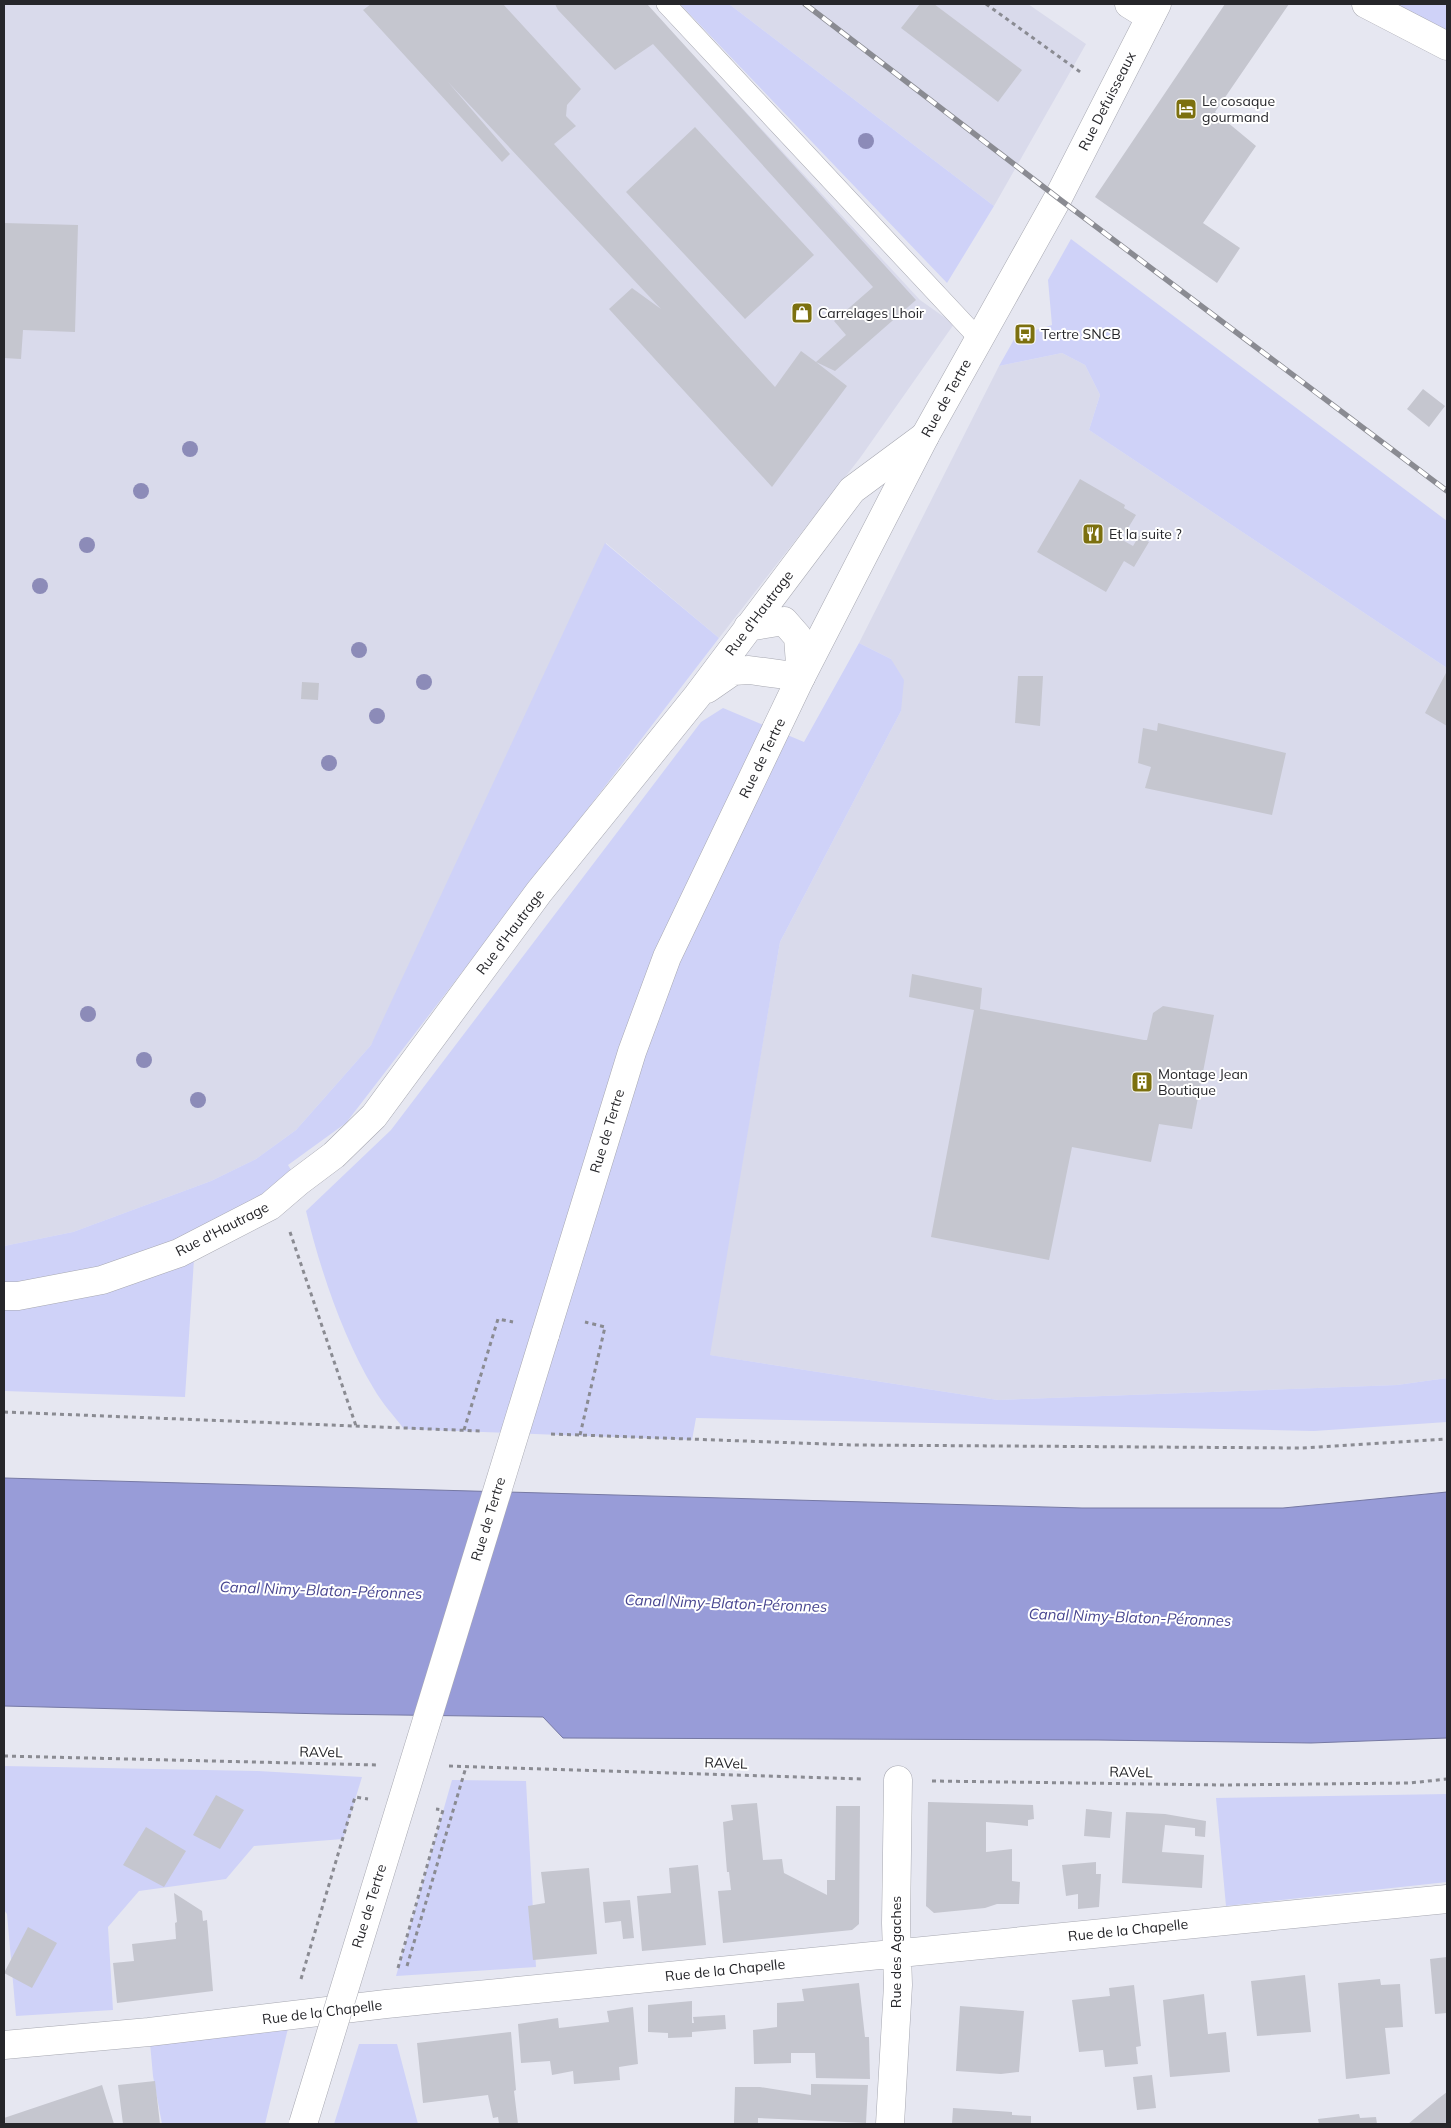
<svg xmlns="http://www.w3.org/2000/svg" width="1451" height="2128" viewBox="0 0 1451 2128" font-family="Mulish,sans-serif">
<rect width="100%" height="100%" fill="#e6e7f1"/>
<path fill="#d9daeb" d="M4 4H646L920 300 954 324 860 458 719 638 606 543 419 960 371 1045 296 1130 256 1159 211 1181 73 1232 4 1246Z
M729 4H1028L1086 44 994 206Z
M1062 353 1085 365 1100 395 1089 430 1447 668V1378L1397 1385 998 1400 709 1355 780 942 901 711 891 659 859 643 999 366Z"/>
<path fill="#cfd2f8" d="M680 4H729L994 206 947 283Z
M1386 4H1447V31L1445 35Z
M1071 239 1447 521V668L1089 430 1100 395 1085 365 1062 353 999 366 1016 336 1052 325 1048 280Z
M605 543 719 638 346 1123 288 1165 298 1182 195 1244 185 1397 4 1391V1246L73 1232 211 1181 256 1159 296 1130 371 1045Z
M859 643 891 659 904 680 901 711 780 942 710 1355 998 1400 1397 1385 1447 1378V1422L1314 1431 696 1418 692 1440 404 1429C394 1416 382 1403 374 1389 343 1338 320 1269 306 1211L391 1130 701 722 723 708 804 742Z
M4 1766 258 1771 362 1777 343 1839 254 1846 226 1879 139 1891 108 1927 113 2010 16 2016 7 1914 4 1910Z
M452 1780 526 1781 536 1967 396 1976Z
M1447 1794V1882L1226 1906 1216 1798Z
M291 2016 265 2124H162L153 2076 149 2032Z
M359 2044H397L418 2124H334Z"/>
<path fill="#989cd8" stroke="#7679a4" d="M4 1478 1082 1508H1283L1447 1492V1738L1311 1743 1098 1740 563 1738 543 1717 326 1714 4 1706Z"/>
<path fill="#c5c6cf" d="M371 4H503L581 89 567 105 566 116 576 126 554 144 775 387 801 351 816 362 846 335 834 321 873 287 653 44 615 70 558 10 555 4H647L916 300 835 371 816 362 847 386 772 487 609 309 632 288 661 309 448 82 510 154 502 162 363 10Z
M920 4H934L1022 70 998 102 901 28Z
M1225 4H1289L1215 112 1256 146 1203 223 1240 248 1217 283 1095 197Z
M695 127 814 255 745 319 626 192Z
M4 223 78 225 75 332 23 330 21 359 4 358Z
M1423 389 1445 406 1429 427 1407 409Z
M1080 479 1125 505 1124 508 1136 515 1125 533 1113 527 1110 533 1133 546 1139 536 1149 542 1134 567 1124 561 1106 592 1037 552Z
M1447 671V726L1425 713Z
M1018 676H1043L1040 726 1015 723Z
M302 682 319 683 318 700 301 699Z
M1158 723 1286 753 1272 815 1145 788 1151 767 1138 763 1143 728 1157 731Z
M912 974 982 988 980 1009 1144 1040H1147L1153 1013 1163 1006 1214 1015 1192 1129 1159 1124 1151 1162 1072 1147 1049 1260 931 1237 974 1010 909 997Z
M216 1795 244 1810 220 1849 193 1835Z
M928 1802 1033 1805 1034 1819 1028 1820V1826L986 1822V1852L1012 1849V1881L1020 1882 1019 1904H997L985 1908 934 1913 926 1906Z
M757 1803 763 1860 782 1859 784 1873 827 1895V1880H835L836 1806H860L859 1924 852 1930 723 1943 718 1891 731 1890 729 1872H727L723 1822 733 1820 731 1805Z
M1086 1809 1112 1812 1110 1838 1084 1836Z
M1126 1812 1165 1814 1206 1821 1205 1837 1195 1836V1828L1165 1825 1162 1852 1204 1855 1202 1888 1122 1883Z
M146 1827 186 1851 164 1887 123 1865Z
M1096 1862V1874H1101L1099 1907 1078 1909V1894L1066 1896 1062 1865Z
M698 1865 706 1945 642 1951 637 1896 671 1893 669 1868Z
M589 1868 597 1954 533 1960 528 1906 545 1903 541 1872Z
M174 1893 202 1911 203 1921 207 1920 213 1991 117 2003 113 1963 134 1961 132 1944 176 1939 175 1923 177 1922Z
M630 1900 634 1938 623 1939 621 1921 605 1923 603 1902Z
M28 1927 57 1943 32 1988 4 1973Z
M1447 1957V2013L1435 2014 1430 1959Z
M1305 1975 1311 2032 1257 2036 1251 1981Z
M1380 1979 1381 1985 1400 1984 1403 2027 1385 2028 1390 2074 1346 2079 1338 1983Z
M859 1983 865 2037H869L870 2079 816 2078 815 2053H791V2063L754 2064 753 2030 777 2027V2003L804 2001 802 1989Z
M1134 1985 1141 2046 1136 2047 1138 2064 1105 2067 1103 2050 1079 2052 1072 2000 1110 1996 1109 1988Z
M1204 1994 1208 2034 1226 2032 1230 2072 1170 2077 1163 2000Z
M692 2001V2023H694L693 2017 725 2015 726 2029 692 2032V2037L668 2038V2033L648 2032V2005Z
M960 2006 1024 2011 1019 2072 1001 2074 956 2071Z
M633 2007 638 2064 619 2067 620 2080 574 2084 573 2071 552 2075 550 2061 521 2063 518 2024 558 2018 559 2028 609 2022 607 2011Z
M511 2032 516 2090 514 2091 518 2124H499L498 2117 493 2118 488 2095 423 2103 417 2043Z
M1152 2075 1156 2108 1137 2110 1133 2077Z
M155 2081 160 2124H123L118 2085Z
M811 2084 868 2085 866 2123 758 2118V2124L734 2123 735 2087H760L811 2095Z
M102 2085 114 2124H4V2118Z
M1447 2092V2124H1408L1439 2098Z
M953 2108 1012 2112V2115L1031 2116V2124H952Z
M1359 2114 1360 2118 1376 2117 1377 2124H1319L1318 2119Z"/>
<g fill="none" stroke-linecap="round" stroke-linejoin="round">
<g stroke="#a7a8b1" stroke-width="20">
<path id="service" d="M666 4 979 339"/>
</g>
<g stroke="#a7a8b1" stroke-width="29">
<path id="minor" d="M1129 4 1150 17
M1366 4 1447 46
M707 689 733 671 749 670 801 677 798 637 784 621 748 627
M4 1296H18L102 1280 179 1253 270 1206 298 1182 334 1155 374 1116 539 892 698 695 852 490 925 436
M4 2045 149 2032 386 2004 1447 1899
M890 2124 898 1985 896 1923 898 1780"/>
</g>
<g stroke="#a7a8b1" stroke-width="29">
<path id="tertiary" d="M545 1335 632 1052 667 957 801 677 925 436 1058 198 1157 4"/>
</g>
<path stroke="#8a8b92" stroke-width="3" stroke-dasharray="4 4" stroke-linecap="butt" d="M986 4 1083 74
M290 1232 356 1426
M4 1412 480 1431
M464 1430 498 1319 513 1322
M551 1434 854 1445 1301 1448 1447 1439
M580 1435 605 1327 585 1322
M4 1756 378 1765
M449 1766 863 1779
M932 1781 1223 1785 1410 1783 1447 1779
M407 1966 466 1767
M398 1968 443 1810 436 1809
M301 1979 355 1797 368 1799"/>
<use href="#service" stroke="#fff" stroke-width="19"/>
<use href="#minor" stroke="#fff" stroke-width="28"/>
<use href="#tertiary" stroke="#fff" stroke-width="28"/>
<g stroke="#8a8b92" stroke-width="5.5">
<path id="rail" d="M805 4 1058 198 1447 491"/>
</g>
<use href="#rail" stroke="#fff" stroke-width="4" stroke-dasharray="11" stroke-linecap="butt"/>
<g stroke="#a7a8b1" stroke-width="29" stroke-linecap="butt">
<path id="tertiary-bridge" d="M303 2124 545 1335"/>
</g>
<use href="#tertiary-bridge" stroke="#fff" stroke-width="28"/>
</g>
<g fill="#8c8bb8">
<circle cx="866" cy="141" r="8"/>
<circle cx="190" cy="449" r="8"/>
<circle cx="141" cy="491" r="8"/>
<circle cx="87" cy="545" r="8"/>
<circle cx="40" cy="586" r="8"/>
<circle cx="359" cy="650" r="8"/>
<circle cx="424" cy="682" r="8"/>
<circle cx="377" cy="716" r="8"/>
<circle cx="329" cy="763" r="8"/>
<circle cx="88" cy="1014" r="8"/>
<circle cx="144" cy="1060" r="8"/>
<circle cx="198" cy="1100" r="8"/>
</g>
<defs>
<g id="hotel-square" transform="scale(1.125)"><rect x="-9" y="-9" width="18" height="18" rx="4" fill="#7c700f" stroke="#fff"/><path d="M-6-4.5h1.5V1H6V5H4.5V3h-9V5H-6ZM-4 0a1.8 1.8 0 1 1 3.6 0ZM.5 0V-2.5h3Q6-2.5 6 0Z" fill="#fff"/></g>
<g id="shop-square" transform="scale(1.125)"><rect x="-9" y="-9" width="18" height="18" rx="4" fill="#7c700f" stroke="#fff"/><path d="M-5-2.5h2.3a2.7 3.5 0 0 1 5.4 0H5L5.5 6h-11ZM-1.5-2.5h3a1.5 2.3 0 0 0-3 0Z" fill="#fff"/></g>
<g id="bus-square" transform="scale(1.125)"><rect x="-9" y="-9" width="18" height="18" rx="4" fill="#7c700f" stroke="#fff"/><path d="M-5-6H5V4H4V6H2V4H-2V6H-4V4H-5ZM-3.5-4V0h7V-4ZM-3.5 1.2v1.5H-2V1.2ZM2 1.2v1.5H3.5V1.2Z" fill="#fff"/></g>
<g id="restaurant-square" transform="scale(1.125)"><rect x="-9" y="-9" width="18" height="18" rx="4" fill="#7c700f" stroke="#fff"/><path d="M-5-6h1v4h1v-4h1v4h1v-4h1v5L-1.5 .5V6h-2V.5L-5-1ZM5-6V6H3V1.5H1.5Q1.5-4 5-6Z" fill="#fff"/></g>
<g id="building-square" transform="scale(1.125)"><rect x="-9" y="-9" width="18" height="18" rx="4" fill="#7c700f" stroke="#fff"/><path d="M-4-6H4V6H1V3H-1V6H-4ZM-2.5-4.3h1.7v1.8h-1.7ZM.8-4.3h1.7v1.8H.8ZM-2.5-1h1.7V.8h-1.7ZM.8-1h1.7V.8H.8Z" fill="#fff"/></g>
</defs>
<g fill-rule="evenodd">
<use href="#hotel-square" x="1186" y="109"/>
<use href="#shop-square" x="802" y="313"/>
<use href="#bus-square" x="1025" y="334"/>
<use href="#restaurant-square" x="1093" y="534"/>
<use href="#building-square" x="1142" y="1082"/>
</g>
<g text-anchor="middle" dominant-baseline="central" stroke-width="4" stroke-linejoin="round" paint-order="stroke">
<g font-size="14" fill="#26262a" stroke="#fff">
<text transform="translate(1107 101) rotate(-63)">Rue Defuisseaux</text>
<text transform="translate(946 398) rotate(-61)">Rue de Tertre</text>
<text transform="translate(759 613) rotate(-53)">Rue d'Hautrage</text>
<text transform="translate(762 758) rotate(-64)">Rue de Tertre</text>
<text transform="translate(510 932) rotate(-53)">Rue d'Hautrage</text>
<text transform="translate(607 1131) rotate(-73)">Rue de Tertre</text>
<text transform="translate(222 1229) rotate(-27)">Rue d'Hautrage</text>
<text transform="translate(488 1519) rotate(-73)">Rue de Tertre</text>
<text transform="translate(321 1752) rotate(1)">RAVeL</text>
<text transform="translate(726 1763) rotate(2)">RAVeL</text>
<text transform="translate(1131 1772) rotate(1)">RAVeL</text>
<text transform="translate(369 1906) rotate(-73)">Rue de Tertre</text>
<text transform="translate(1128 1930) rotate(-6)">Rue de la Chapelle</text>
<text transform="translate(896 1952) rotate(-90)">Rue des Agaches</text>
<text transform="translate(725 1970) rotate(-6)">Rue de la Chapelle</text>
<text transform="translate(322 2012) rotate(-7)">Rue de la Chapelle</text>
</g>
<g font-size="14" fill="#26262a" stroke="#fff" text-anchor="start">
<text x="1202" y="101">Le cosaque<tspan x="1202" dy="16">gourmand</tspan></text>
<text x="818" y="313">Carrelages Lhoir</text>
<text x="1041" y="334">Tertre SNCB</text>
<text x="1109" y="534">Et la suite ?</text>
<text x="1158" y="1074">Montage Jean<tspan x="1158" dy="16">Boutique</tspan></text>
</g>
<g font-size="15" font-style="italic" fill="#484690" stroke="#fff">
<text transform="translate(321 1590) rotate(2)">Canal Nimy-Blaton-Péronnes</text>
<text transform="translate(726 1603) rotate(2)">Canal Nimy-Blaton-Péronnes</text>
<text transform="translate(1130 1617) rotate(2)">Canal Nimy-Blaton-Péronnes</text>
</g>
</g>
<rect width="1451" height="2128" fill="none" stroke="#26262a" stroke-width="10"/>
</svg>
